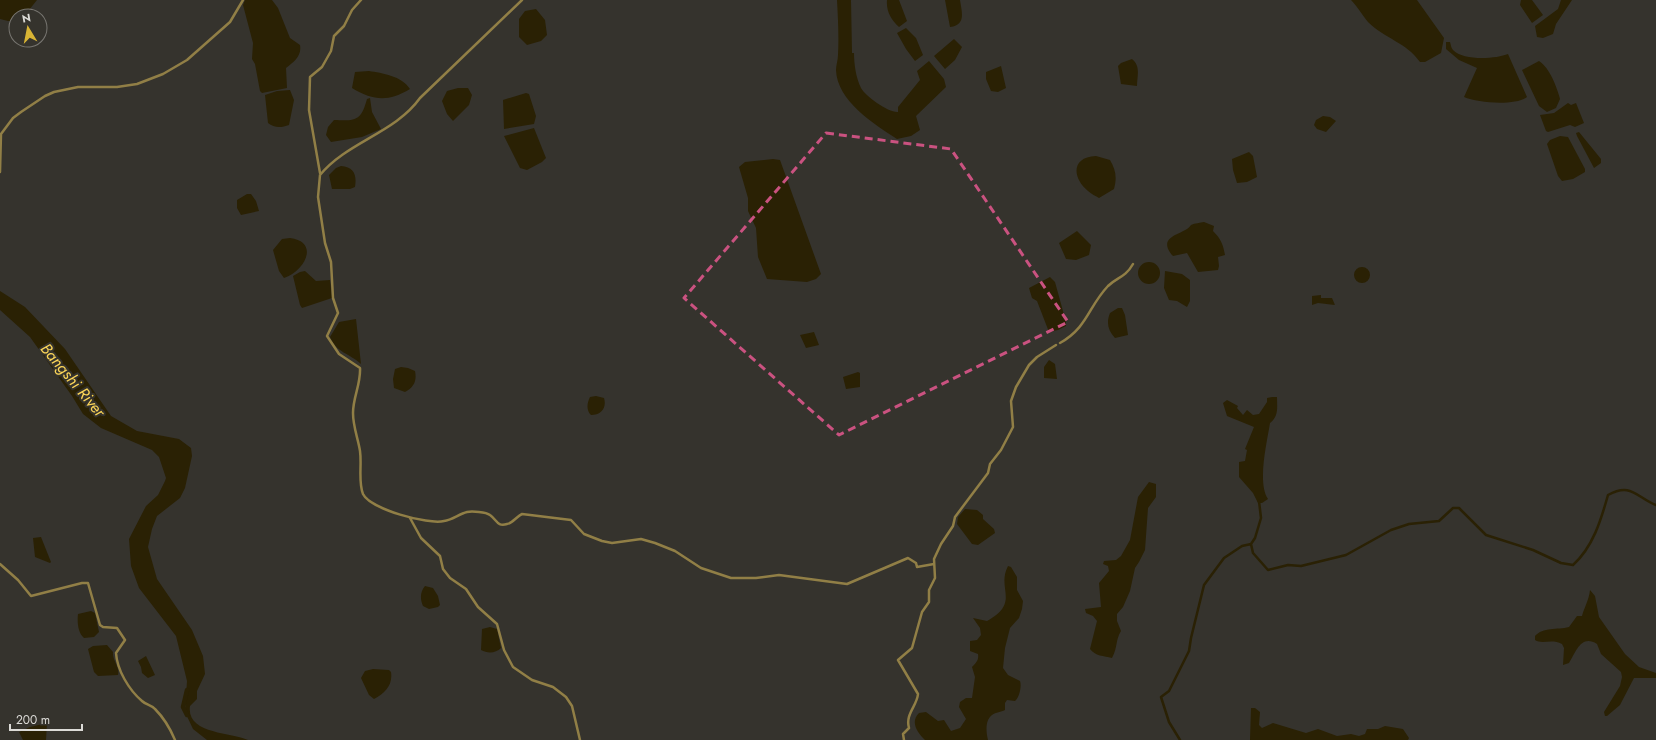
<svg xmlns="http://www.w3.org/2000/svg" width="1656" height="740" viewBox="0 0 1656 740" font-family="Jost,sans-serif">
<rect width="100%" height="100%" fill="#35332d"/>
<path fill="#2a2104" d="M0 0H37L29 10 27 16H16V21H8L0 19Z
M245 0H272L278 8 290 38 300 45C302 56 294 62 286 68L287 88 262 93 260 91 255 64 252 59 253 43 243 5Z
M837 0H851L852 53H854C854 64 856 78 861 88 865 96 889 113 898 112V107L920 80 917 71 929 61 944 79 946 87 916 116 920 130 911 136 897 139C874 124 837 101 836 70 836 65 838 60 838 55 839 37 838 18 837 0Z
M887 0H899L907 21 899 27C891 20 886 11 887 0Z
M945 0H960C962 13 966 25 950 27Z
M1351 0H1417L1444 38 1441 53 1425 62H1420C1406 42 1385 39 1368 22 1362 15 1358 7 1351 0Z
M1521 0H1532L1543 15 1532 23 1520 5Z
M1561 0H1572L1556 24 1553 34 1543 38 1537 37 1535 26 1558 9Z
M536 9 545 20 547 35 541 41 527 45 519 37V19L525 11Z
M906 28 916 38 923 55 915 61 906 49 897 33Z
M954 39 962 47 955 60 945 69 934 56Z
M1446 42H1450C1451 45 1451 48 1453 50 1463 61 1496 59 1508 54L1527 97C1515 106 1478 103 1464 97L1477 68 1459 60 1446 49Z
M1132 59C1141 66 1137 76 1137 86L1121 84 1118 66 1121 63Z
M1539 61C1550 68 1557 88 1560 99L1556 108 1547 112 1539 106 1522 70Z
M1001 66 1006 88 998 92 991 91 986 79V72Z
M369 71C382 73 402 76 410 89 388 102 374 101 352 88L355 72Z
M458 88H468L472 95 469 105 453 121 447 114 442 101 447 91Z
M290 90 294 100 289 125C281 128 274 128 268 123L265 95 277 91Z
M526 93 529 94 536 116 534 124 504 129 503 100Z
M370 98 372 112 381 129 362 137 331 142 326 135 328 127 334 120C356 121 361 121 367 99Z
M1568 103 1571 105 1576 103 1584 123 1575 127 1570 125 1548 132 1546 131 1540 115 1554 113Z
M1323 116 1330 117 1336 121 1326 132 1317 129 1314 125 1316 120Z
M534 128 546 158 542 162 527 170 520 168 504 136Z
M1579 132 1601 159V163L1594 168 1577 136 1576 133Z
M1560 136 1568 137 1585 169V172L1573 179 1562 181 1558 176 1547 144 1550 140Z
M1249 152 1253 156 1257 177 1247 182 1237 183 1233 170 1232 159Z
M1096 156 1110 160C1116 170 1117 178 1114 189L1099 198C1096 196 1091 194 1088 191 1072 178 1071 157 1096 156Z
M773 159 780 160 821 274 816 279 807 282 767 279 758 257 756 228 748 211V198L739 167 745 162Z
M341 166C354 167 357 175 355 187L350 189H332L329 175 336 168Z
M247 194H251L256 201 259 211 241 215 237 208V200Z
M1204 222 1214 226 1213 231C1221 239 1223 244 1225 255L1218 257 1219 266 1218 270 1198 272 1187 253 1173 256C1157 238 1178 235 1187 229 1189 228 1190 226 1191 225 1195 223 1200 223 1204 222Z
M1077 231 1091 245 1089 255 1076 260 1066 259 1059 243Z
M290 238C320 242 305 271 284 278L279 271 273 250 282 239Z
M1138 273a11 11 0 1 1 22 0a11 11 0 1 1-22 0Z
M1354 275a8 8 0 1 1 16 0a8 8 0 1 1-16 0Z
M305 271 316 281 330 280 332 298 302 308 300 305 293 276 300 272Z
M1165 271 1182 274 1190 280V301L1187 307 1177 301 1169 300 1164 288Z
M1050 277 1055 282 1066 322V326L1058 330 1049 332 1037 301 1032 298 1029 288Z
M0 291 25 307 65 349 111 416 137 431 179 439 191 448 192 456 185 488 180 498 157 516 152 529 148 547 157 579 192 630 203 656 205 674 197 691V699L190 706C186 734 231 732 248 740H207L193 729 185 712 187 681 176 636 139 588 131 566 129 539 146 506 158 495 165 481 166 478 159 457 152 450 101 428 83 414 72 396 30 337 0 310Z
M1321 295V298H1332L1335 305 1318 303 1312 305V296Z
M1118 308H1122L1125 315 1128 335 1115 338C1108 330 1106 323 1110 313Z
M356 319 361 364C349 353 337 353 330 337L339 322Z
M814 332 819 345 806 348 800 335Z
M1049 360 1055 364 1057 379 1044 378V367Z
M401 367 408 368 415 371C417 381 414 387 405 392L394 388 393 379 395 369Z
M858 372 860 373V387L846 389 843 377Z
M596 396 604 398C607 408 601 415 591 415 586 410 587 403 590 397Z
M1272 397H1277C1277 407 1279 416 1270 423 1267 442 1257 483 1268 499L1262 503H1258L1253 493 1239 477V462L1245 461 1247 450 1245 449 1254 427 1227 416 1223 403 1227 400 1238 406 1237 408 1243 415 1247 410 1253 415 1259 414 1267 402V398Z
M1149 482 1156 484V497L1148 508 1145 550 1139 562 1135 568 1130 591 1123 607 1117 614V621L1121 631C1115 641 1118 647 1112 658 1104 656 1095 656 1090 649L1097 621 1093 616 1086 613 1085 609 1101 607 1099 583 1109 571 1108 566 1103 564 1104 561 1116 560 1121 556 1130 540 1138 497Z
M965 509 977 510 983 515V519L994 529 995 533 978 545 972 544 957 524 958 517Z
M41 537 51 562 50 563 35 557 33 538Z
M1008 566 1011 567 1017 577V590L1023 601 1022 609 1019 618 1010 628 1005 648 1003 668 1008 675 1020 681C1022 686 1019 698 1015 701L1007 700 1005 703V710C1001 712 996 712 992 715 985 720 986 732 988 740H925C917 732 910 722 919 713L926 712 938 721 944 720 951 731 960 728 966 719 959 707 960 702 966 698H972L975 677 972 667C976 663 979 660 978 654L970 651V641L977 640 981 635 980 628 973 618 987 621C1021 602 996 589 1008 566Z
M425 586 433 588 438 596 440 605 438 607 429 609 423 606C420 599 420 592 425 586Z
M1590 590 1595 596 1599 617 1625 654 1639 667 1656 673V678H1634L1620 705 1607 716H1605L1604 712 1620 686 1622 677 1621 672 1601 654 1597 644C1581 634 1576 652 1569 663L1563 665 1564 648 1562 644C1551 638 1543 645 1535 640V636C1543 627 1557 630 1569 627L1577 616H1582C1584 608 1589 600 1590 590Z
M91 611 95 613 99 632 94 637 84 638C78 633 77 622 78 614Z
M490 627 497 629 501 648C496 653 488 654 481 650L482 629Z
M107 645 113 652C112 660 120 666 118 675L98 676 94 672 88 649 93 646Z
M146 656 155 675 148 678 142 673 141 667 138 661Z
M373 669 389 670 391 672C393 685 385 693 374 699L369 695 361 678 365 671Z
M1251 708H1255L1260 712 1259 725 1262 728 1273 723 1306 733 1318 729 1337 736 1351 734 1359 736 1365 734 1367 729H1378L1385 726 1403 729 1409 738 1408 740H1250Z
M47 723 46 740H23L19 732 30 727Z"/>
<g fill="none" stroke-linecap="round" stroke-linejoin="round">
<path stroke="#2a2104" stroke-width="2.5" d="M1251 544 1253 553 1268 570 1288 565 1301 566 1346 555 1391 530 1409 524 1439 521 1453 508H1459L1486 535 1533 550 1561 563 1573 565C1593 547 1601 520 1608 495 1631 482 1636 497 1656 505
M1180 740 1169 722 1161 697 1169 691 1189 651 1191 638 1204 585 1224 558 1242 546 1251 544 1255 538 1261 518 1259 501"/>
<path stroke="#2a2104" stroke-width="4.5" d="M187 715 183 707 187 690"/>
<path stroke="#917f46" stroke-width="2.5" d="M522 0 420 98C395 133 347 142 320 175L318 197 325 243 331 262 333 298 338 313 327 336 339 354 360 368C361 384 353 397 353 413 353 427 358 438 360 451 362 465 358 482 363 494 370 509 428 525 444 521 452 520 459 514 467 512 472 511 486 512 490 515 497 520 497 527 507 524 513 523 517 516 522 514L571 520 584 534 602 541 612 543 641 539 655 543 675 551 701 568 731 578H756L779 575 847 584 908 558 916 563 917 567 934 564
M0 172 1 134 13 118 21 112 45 96 54 92 78 87H117L137 84 163 74 187 60 230 22 243 0
M320 173 309 110 310 77 322 67 331 51 334 36 344 26 352 10 361 0
M1060 343C1088 327 1088 307 1108 286 1117 277 1125 278 1133 264
M410 518 421 538 440 556 443 569 450 578 466 589 478 607 497 624 504 650 513 667 532 680 553 687 566 697 572 706 580 740
M0 564 18 580 31 596 82 583H88L100 625 103 627 117 628 125 640 116 653C117 670 129 690 142 701 146 705 152 705 155 709 164 718 170 728 175 740
M904 740 903 734 909 728C905 714 917 706 918 694L898 660 912 648 922 612 929 602V590L935 578 934 559 941 544 953 526 955 517 988 473 990 464 1001 450 1013 427 1011 401 1016 387 1029 365 1037 357 1056 345"/>
</g>
<path fill="none" stroke="#ca5280" stroke-width="3" stroke-dasharray="8 5" stroke-linejoin="round" d="M826 133 951 149 1068 322 839 435 684 298Z"/>
<g text-anchor="middle" dominant-baseline="central" stroke-width="4" stroke-linejoin="round" paint-order="stroke">
<g font-size="16" font-style="italic" fill="#fbd558" stroke="#35332d">
<text transform="translate(73 380) rotate(50)">Bangshi River</text>
</g>
</g>
<g transform="translate(28 28) rotate(350)"><circle r="19" fill="#35332d" stroke="#787671"/>
<path d="M0-3L7 15L0 10L-7 15Z" fill="#d8b434"/>
<text y="-6" font-size="11" font-weight="bold" text-anchor="middle" fill="#dcdbd7">N</text>
</g>
<path d="M10 724v6h72v-6" fill="none" stroke="#dcdbd7" stroke-width="2"/>
<text x="16" y="724" font-size="12" fill="#dcdbd7" stroke="#35332d" stroke-width="3" paint-order="stroke">200 m</text>
</svg>
